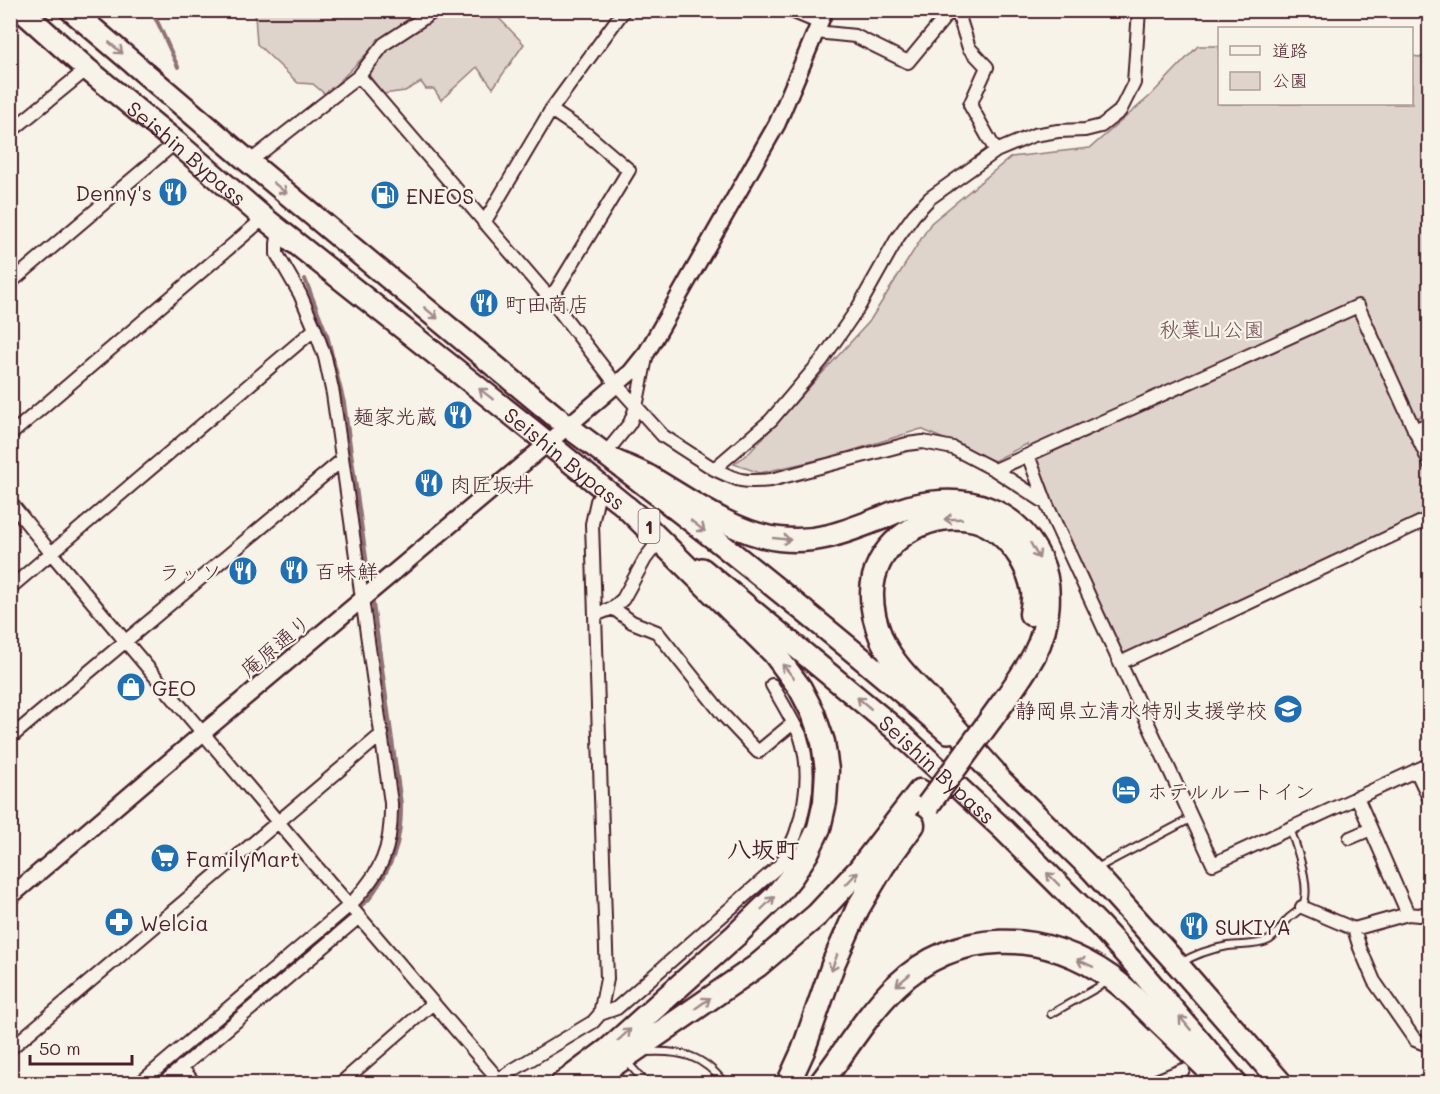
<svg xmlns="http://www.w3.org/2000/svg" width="1440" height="1094" viewBox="0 0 1440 1094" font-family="Mali,'Klee One',sans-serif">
<rect width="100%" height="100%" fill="#f7f3e8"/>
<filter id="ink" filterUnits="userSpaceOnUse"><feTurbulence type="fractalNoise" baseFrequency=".0167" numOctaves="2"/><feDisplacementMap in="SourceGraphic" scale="12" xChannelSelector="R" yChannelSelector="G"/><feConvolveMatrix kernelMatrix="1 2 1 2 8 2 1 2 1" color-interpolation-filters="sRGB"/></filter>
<g filter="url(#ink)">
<path fill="#ded4cc" stroke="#947a7c" stroke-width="1.5" d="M259 10 425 11 383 37 326 95 313 84 298 83 257 44 255 15Z
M448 11H492L524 44 493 88 477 67 441 100 434 89H426L421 82 405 91 383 94 368 74 385 51Z
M1198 46H1219L1220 104H1412V56L1429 58 1430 412 1417 418 1429 471V512L1123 659 1027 444 994 461 921 429 835 456 760 473 734 464 750 452 869 322 931 223 1011 157 1090 148 1150 96Z"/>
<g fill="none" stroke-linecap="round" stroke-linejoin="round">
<path stroke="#8e7275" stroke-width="4" d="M150 10 158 23 178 67
M305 279 327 335 344 403 370 586
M149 1084 369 899C383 879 396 858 399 833 401 823 401 813 401 804L372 597"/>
<g stroke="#4a1f2b" stroke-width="10">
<path id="service" d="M1097 868 1192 818
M1181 963C1195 954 1211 949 1228 946 1241 944 1257 946 1269 940 1276 936 1282 926 1287 920 1291 915 1297 913 1301 908 1314 892 1296 847 1290 828
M1051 1014 1107 982
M646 1052C681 1050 703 1055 725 1084
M626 1061 647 1084"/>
</g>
<g stroke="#4a1f2b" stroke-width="16">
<path id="minor" d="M789 10 820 23
M957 10 969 48 987 67 970 105 996 151
M816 32 855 36 908 62 951 10
M359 76 548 296 616 384 663 436 714 469 771 420 822 360 858 308 898 237 914 215 930 198 996 151 1034 135 1058 131 1085 130 1101 126 1120 111 1134 83 1139 10
M10 132 87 69
M249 162 359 76 384 44 436 10
M484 223 551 110 624 10
M10 283 176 142
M548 296 556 290 629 170 588 135 551 110
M1414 430 1430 423
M10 435 264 218
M605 454 630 423 636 407 647 353
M1028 455 1046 503
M714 469C739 481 743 483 771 480L907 444 923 442 953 448 995 470 1046 503 1213 864 1430 764
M995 470 1358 306 1430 464
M10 502 51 553 278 822 499 1080
M10 588 315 329
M613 608 623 599 645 559 661 538
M595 615 613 608 632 622 657 632 724 716 758 752 793 723
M1120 663 1430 518
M10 738 342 460
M1416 770 1430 800
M1357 797 1408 914
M1350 838 1371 829
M1302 907 1354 929 1408 914 1419 915 1430 912
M1354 929 1360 948 1374 981 1415 1040 1425 1044 1430 1041
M600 1014 617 1008 781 864C803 829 814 779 801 738 800 732 795 727 793 722 786 709 779 697 772 685
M10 1049 382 734
M181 1067 195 1084
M494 1083 513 1070 593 1022 600 1014 607 979 592 524 597 501 604 488
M139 1084 350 905C382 871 392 850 391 803L333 394 325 357 315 329 300 294 277 254V244L279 230
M162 1084 359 917
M340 1084 433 1003
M1149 1084 1183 1070"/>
</g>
<g stroke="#4a1f2b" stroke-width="20">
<path id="tertiary" d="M10 897 204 732 548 443 631 372 647 352 777 124 825 10"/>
</g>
<g stroke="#4a1f2b" stroke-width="26">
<g id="trunk">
<path id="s1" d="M21 10 87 69 176 142 264 218 529 428 641 519"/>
<path d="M71 10 249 162 567 426C618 463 667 502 716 540 795 603 873 666 948 732"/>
<path id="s2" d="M702 569 894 728 1003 829 1099 925 1132 961 1236 1084"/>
<path d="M981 761 1092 870 1178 965 1282 1084"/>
</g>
</g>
<g stroke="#4a1f2b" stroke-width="27">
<path id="motorway" d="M616 462C627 467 638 471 649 477 687 499 734 534 779 539 819 544 847 531 884 517 893 513 903 508 914 506 967 494 1015 507 1040 559 1053 587 1049 627 1034 655 1022 677 1006 698 991 719
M994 772C975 751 956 729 936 707 916 685 896 669 882 640 874 621 869 598 874 577 885 534 934 510 975 520 994 525 1010 541 1020 557 1026 567 1031 579 1033 591 1034 598 1032 607 1031 614
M562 1084 609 1049 736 935 775 897 792 876 807 853 819 828 825 802 827 770 823 742 813 713 800 688 774 653 627 508
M586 1084 757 966 817 915 859 870 920 791
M788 1084 803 1051 834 962 858 908 883 866 913 825
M820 1084C845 1052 866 1015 896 986 957 928 1042 929 1110 977 1126 988 1140 1003 1154 1017 1177 1039 1200 1061 1223 1084"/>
</g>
<use href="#service" stroke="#f7f3e8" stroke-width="6"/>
<use href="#minor" stroke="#f7f3e8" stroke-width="12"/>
<use href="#tertiary" stroke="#f7f3e8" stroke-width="15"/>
<use href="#trunk" stroke="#f7f3e8" stroke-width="21"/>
<use href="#motorway" stroke="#f7f3e8" stroke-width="22"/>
<g stroke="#4a1f2b" stroke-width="27" stroke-linecap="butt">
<path id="motorway-bridge" d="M928 805 991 719"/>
</g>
<use href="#motorway-bridge" stroke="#f7f3e8" stroke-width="22"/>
</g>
<defs><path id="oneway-shaft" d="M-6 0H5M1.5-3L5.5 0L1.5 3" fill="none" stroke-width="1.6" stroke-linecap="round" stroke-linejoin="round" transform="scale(1.5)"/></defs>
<g stroke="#a0898a">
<use href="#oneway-shaft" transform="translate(116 48) rotate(40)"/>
<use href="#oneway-shaft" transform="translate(280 188) rotate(40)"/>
<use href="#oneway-shaft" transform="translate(431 313) rotate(40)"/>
<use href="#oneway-shaft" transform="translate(486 394) rotate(-142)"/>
<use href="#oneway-shaft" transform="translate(953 519) rotate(178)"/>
<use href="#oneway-shaft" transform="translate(698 526) rotate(38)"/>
<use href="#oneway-shaft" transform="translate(782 539) rotate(6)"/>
<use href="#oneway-shaft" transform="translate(1035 551) rotate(61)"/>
<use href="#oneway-shaft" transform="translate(788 671) rotate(-129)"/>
<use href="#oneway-shaft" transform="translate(864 703) rotate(-140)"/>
<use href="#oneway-shaft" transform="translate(852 878) rotate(-47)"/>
<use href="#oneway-shaft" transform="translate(1053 879) rotate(-135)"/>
<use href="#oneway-shaft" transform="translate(768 903) rotate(-44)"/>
<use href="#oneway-shaft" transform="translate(834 963) rotate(111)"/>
<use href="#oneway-shaft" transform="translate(1085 963) rotate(-155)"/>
<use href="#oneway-shaft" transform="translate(903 980) rotate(140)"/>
<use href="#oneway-shaft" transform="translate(703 1003) rotate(-35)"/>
<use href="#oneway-shaft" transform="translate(1185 1023) rotate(-130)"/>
<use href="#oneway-shaft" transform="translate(624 1035) rotate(-42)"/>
</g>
</g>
<defs>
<g id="restaurant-disc" transform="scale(1.5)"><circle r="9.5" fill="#1f6fb2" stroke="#f7f3e8"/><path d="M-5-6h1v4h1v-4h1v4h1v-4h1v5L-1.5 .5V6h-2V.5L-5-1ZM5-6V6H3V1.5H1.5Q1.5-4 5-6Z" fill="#fff"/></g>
<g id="fuel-disc" transform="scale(1.5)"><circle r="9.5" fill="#1f6fb2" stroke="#f7f3e8"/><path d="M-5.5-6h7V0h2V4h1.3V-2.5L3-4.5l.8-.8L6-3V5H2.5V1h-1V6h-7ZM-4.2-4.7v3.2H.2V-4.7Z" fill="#fff"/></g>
<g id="shop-disc" transform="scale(1.5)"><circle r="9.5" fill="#1f6fb2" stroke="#f7f3e8"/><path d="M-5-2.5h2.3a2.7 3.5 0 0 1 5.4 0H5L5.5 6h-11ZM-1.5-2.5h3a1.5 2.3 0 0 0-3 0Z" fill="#fff"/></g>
<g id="school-disc" transform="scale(1.5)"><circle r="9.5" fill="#1f6fb2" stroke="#f7f3e8"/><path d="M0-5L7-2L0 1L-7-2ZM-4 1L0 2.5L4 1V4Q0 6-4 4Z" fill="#fff"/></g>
<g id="hotel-disc" transform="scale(1.5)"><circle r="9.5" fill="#1f6fb2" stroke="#f7f3e8"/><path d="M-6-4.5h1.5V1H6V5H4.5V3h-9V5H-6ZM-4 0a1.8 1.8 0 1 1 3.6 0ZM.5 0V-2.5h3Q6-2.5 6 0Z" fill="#fff"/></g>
<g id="supermarket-disc" transform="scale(1.5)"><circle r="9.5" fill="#1f6fb2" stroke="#f7f3e8"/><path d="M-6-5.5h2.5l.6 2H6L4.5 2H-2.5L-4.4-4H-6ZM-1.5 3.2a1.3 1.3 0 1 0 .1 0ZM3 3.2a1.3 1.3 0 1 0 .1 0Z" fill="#fff"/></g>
<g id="pharmacy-disc" transform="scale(1.5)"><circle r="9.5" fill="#1f6fb2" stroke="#f7f3e8"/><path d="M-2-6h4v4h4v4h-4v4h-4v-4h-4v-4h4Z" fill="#fff"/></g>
</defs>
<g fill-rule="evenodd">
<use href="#restaurant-disc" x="173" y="192"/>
<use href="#fuel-disc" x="385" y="195"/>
<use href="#restaurant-disc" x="484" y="303"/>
<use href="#restaurant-disc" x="458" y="415"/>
<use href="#restaurant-disc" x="429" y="483"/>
<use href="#restaurant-disc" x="294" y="570"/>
<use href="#restaurant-disc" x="243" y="571"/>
<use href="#shop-disc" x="131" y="687"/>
<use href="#school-disc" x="1288" y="709"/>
<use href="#hotel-disc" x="1126" y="790"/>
<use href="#supermarket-disc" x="165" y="858"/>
<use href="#pharmacy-disc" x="119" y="922"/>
<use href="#restaurant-disc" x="1194" y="926"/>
</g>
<g text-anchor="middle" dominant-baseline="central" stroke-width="4.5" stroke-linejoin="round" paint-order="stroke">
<rect fill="#f7f3e8" stroke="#7e5f64" stroke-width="1.5" x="638.5" y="509" width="21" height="34" rx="4.5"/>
<g font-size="20" font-weight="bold" fill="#4a1f2b">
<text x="649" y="526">1</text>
</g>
<g font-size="21" fill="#4a1f2b" stroke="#f7f3e8">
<text stroke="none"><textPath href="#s1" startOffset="219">Seishin Bypass</textPath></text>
<text stroke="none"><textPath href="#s1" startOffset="705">Seishin Bypass</textPath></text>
<text transform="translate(275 645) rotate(-40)">庵原通り</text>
<text stroke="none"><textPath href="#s2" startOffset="309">Seishin Bypass</textPath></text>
</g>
<g font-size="21" fill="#4a1f2b" stroke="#f7f3e8" text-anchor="start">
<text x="152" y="192" text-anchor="end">Denny's</text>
<text x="406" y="195">ENEOS</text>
<text x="505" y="303">町田商店</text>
<text x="437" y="415" text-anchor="end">麺家光蔵</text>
<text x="450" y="483">肉匠坂井</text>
<text x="315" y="570">百味鮮</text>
<text x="222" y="571" text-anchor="end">ラッソ</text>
<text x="152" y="687">GEO</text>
<text x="1267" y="709" text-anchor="end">静岡県立清水特別支援学校</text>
<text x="1147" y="790">ホテルルートイン</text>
<text x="186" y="858">FamilyMart</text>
<text x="140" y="922">Welcia</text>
<text x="1215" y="926">SUKIYA</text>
</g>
<g font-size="21" fill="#6f4c53" stroke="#f7f3e8">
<text x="1212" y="328">秋葉山公園</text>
</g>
<g font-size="24" font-weight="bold" fill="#4a1f2b" stroke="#f7f3e8">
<text x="763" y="848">八坂町</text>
</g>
</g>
<rect width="1440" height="1094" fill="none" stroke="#f7f3e8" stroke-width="36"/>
<rect x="18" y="18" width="1404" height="1058" fill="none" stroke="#4a1f2b" stroke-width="2" filter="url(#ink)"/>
<rect x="1218" y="27" width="195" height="78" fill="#f7f3e8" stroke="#b29e9c" stroke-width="1.5"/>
<rect x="1230" y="46" width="30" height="9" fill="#f7f3e8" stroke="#b29e9c" stroke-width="1.5"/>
<text x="1272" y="57" font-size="18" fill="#4a1f2b">道路</text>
<rect x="1230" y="72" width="30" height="18" fill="#ded4cc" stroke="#b29e9c" stroke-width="1.5"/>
<text x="1272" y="87" font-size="18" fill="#4a1f2b">公園</text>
<path d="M30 1055v9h102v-9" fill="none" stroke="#4a1f2b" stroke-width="3"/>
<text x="39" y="1055" font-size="18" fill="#4a1f2b" stroke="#f7f3e8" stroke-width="4.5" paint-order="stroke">50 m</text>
</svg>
